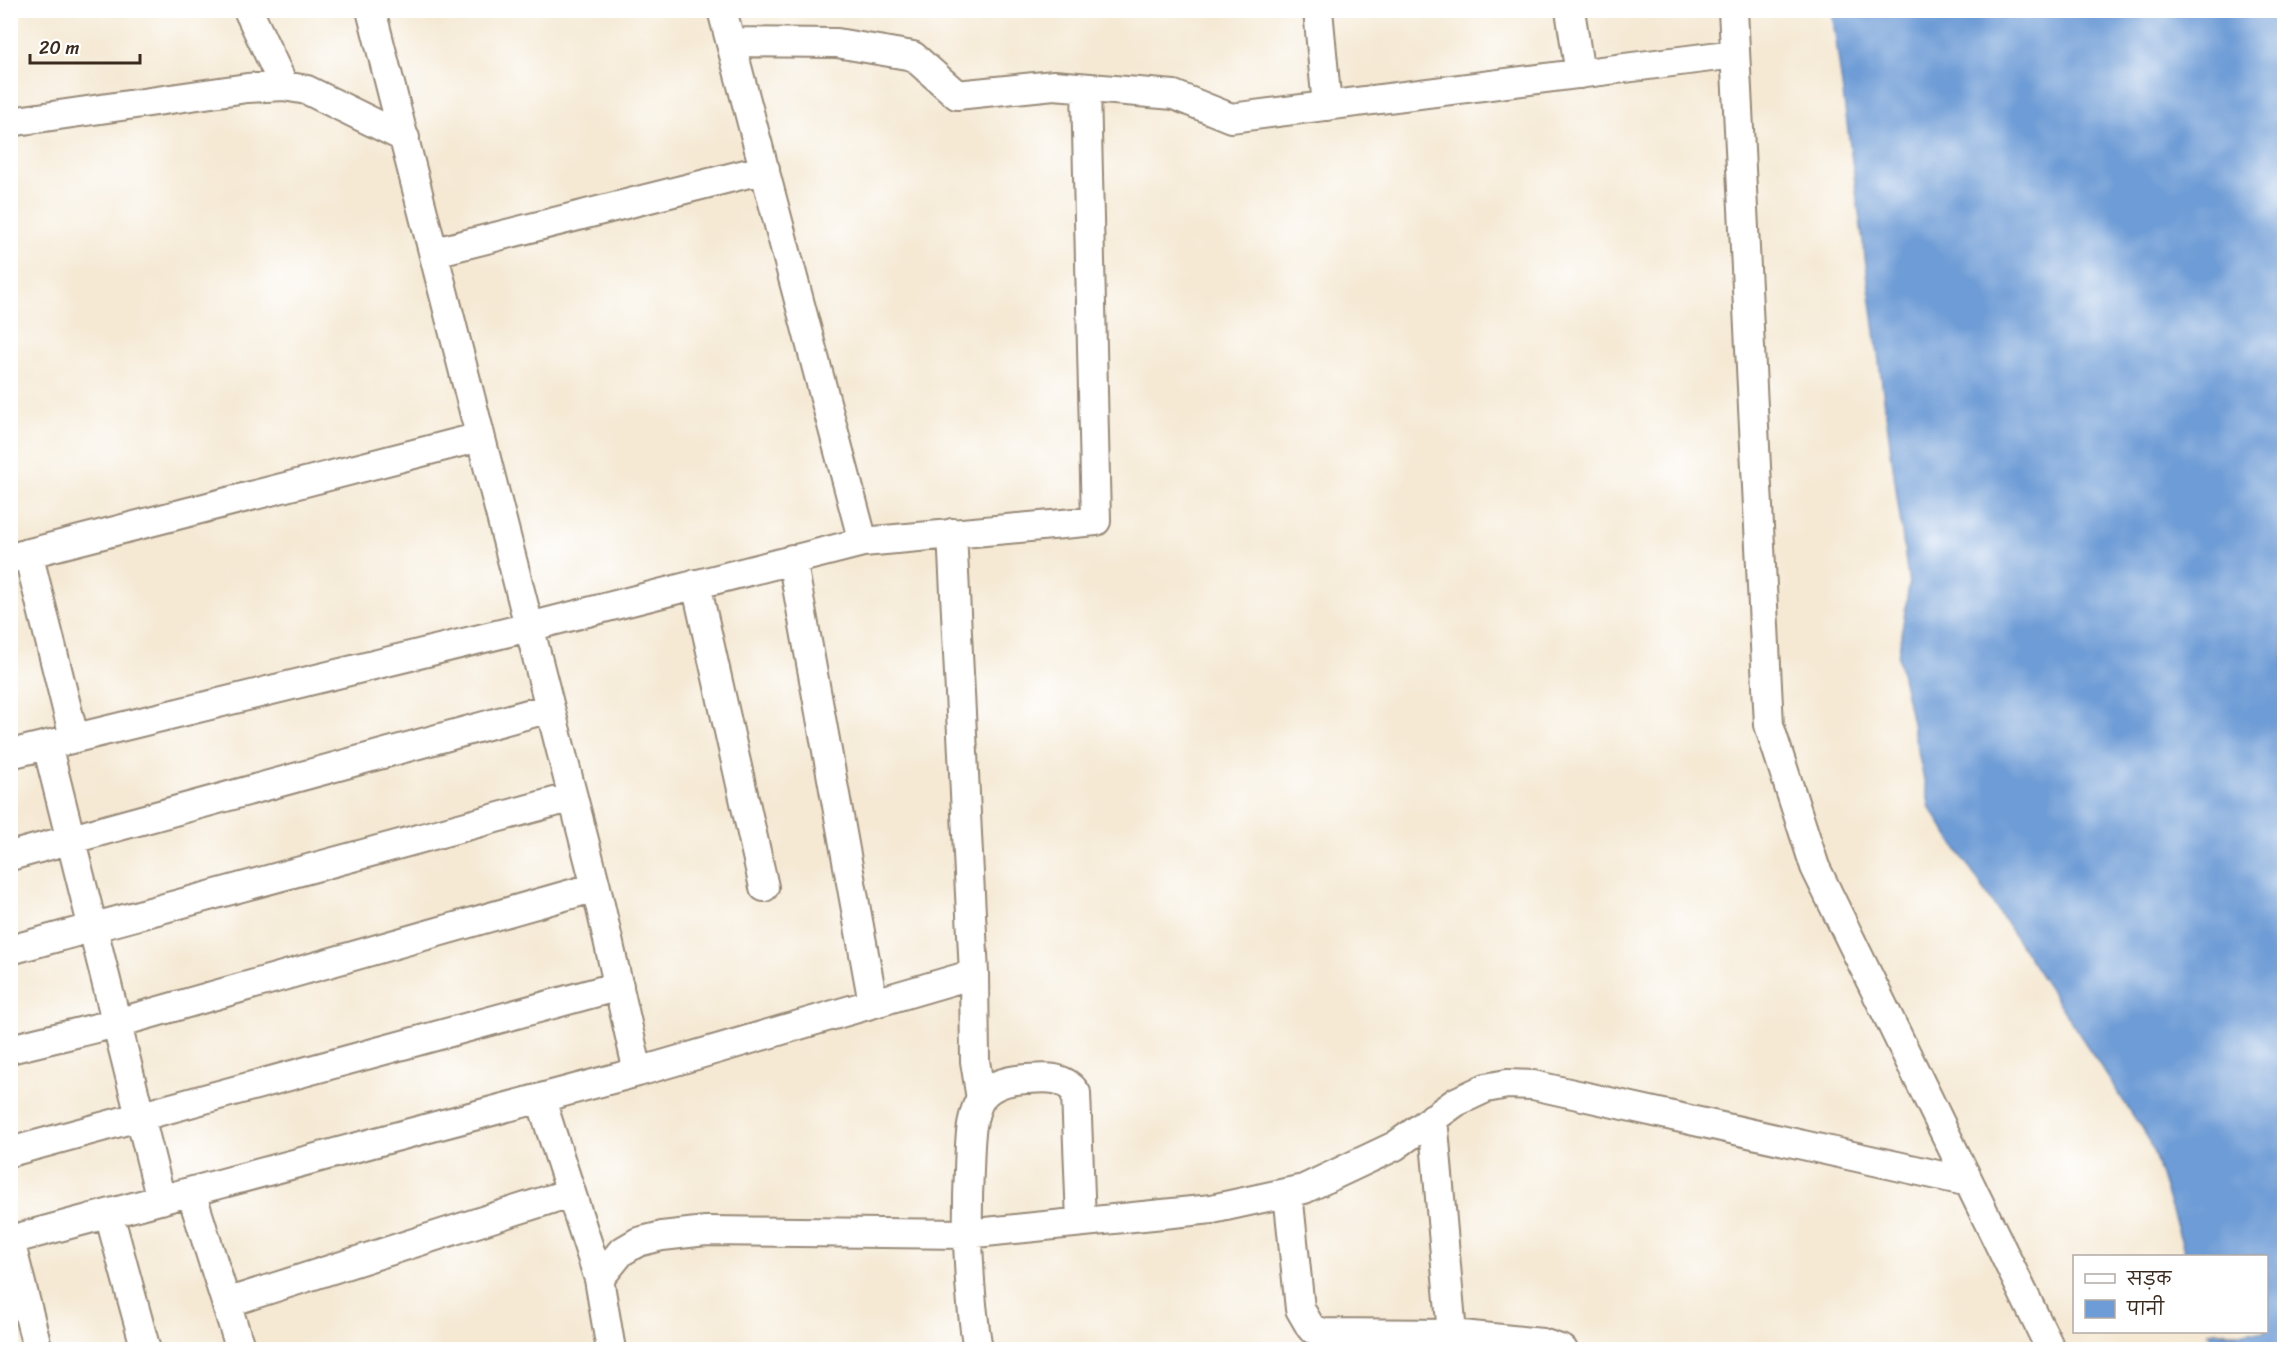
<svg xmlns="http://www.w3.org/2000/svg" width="2295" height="1360" viewBox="0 0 2295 1360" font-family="Sriracha,'Playpen Sans Deva',sans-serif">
<rect width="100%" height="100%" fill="#fff"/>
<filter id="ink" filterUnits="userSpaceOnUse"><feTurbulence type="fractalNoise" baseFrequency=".0167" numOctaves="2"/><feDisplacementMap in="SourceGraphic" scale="12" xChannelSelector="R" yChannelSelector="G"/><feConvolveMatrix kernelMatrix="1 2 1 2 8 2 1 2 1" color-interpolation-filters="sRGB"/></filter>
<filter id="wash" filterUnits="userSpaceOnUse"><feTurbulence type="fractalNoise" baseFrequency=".008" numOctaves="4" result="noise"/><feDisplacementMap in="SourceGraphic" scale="24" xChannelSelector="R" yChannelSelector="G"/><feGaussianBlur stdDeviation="1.35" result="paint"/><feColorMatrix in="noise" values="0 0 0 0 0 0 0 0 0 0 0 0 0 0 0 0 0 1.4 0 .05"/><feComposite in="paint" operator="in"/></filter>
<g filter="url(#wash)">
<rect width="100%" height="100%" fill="#f5e9d4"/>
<path fill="#6e9cd6" stroke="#54637a" stroke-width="1.5" d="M1832 11H2284V1349H2215L2209 1332H2266V1256H2186L2150 1141 1930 808 1898 657 1909 585Z"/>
</g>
<g filter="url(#ink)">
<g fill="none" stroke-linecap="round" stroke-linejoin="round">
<g stroke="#988a79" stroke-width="32">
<path id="street" d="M248 10 284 86
M1318 10 1327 106
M1570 10 1580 74
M1733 10 1769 725 1815 867 2051 1350
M731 42 837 43 913 56 957 95 1054 85 1174 95 1231 118 1735 54
M10 122 247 88 284 86 307 90 405 138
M435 252 765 169
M863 542 1096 521 1086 88
M28 553 74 737
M10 558 480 437
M792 559 873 1003
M696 584 764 887
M10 754 47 745
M10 856 550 708
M10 950 573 797
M974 974 975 1061 981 1099
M10 1049 117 1023 596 887
M638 1072 974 974 952 533
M541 1100 599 1279 611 1350
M1433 1118 1452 1334
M10 1152 619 986
M191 1192 241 1350
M1288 1193 1300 1309 1311 1328 1323 1333 1452 1334 1542 1343 1563 1350
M161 1200 47 745 529 627 863 542 722 10
M109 1214 146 1350
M10 1240 638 1072 596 887 371 10
M10 1241 38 1350
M599 1279 621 1252 638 1242 662 1236 706 1231 966 1234 1212 1209 1304 1189 1395 1146 1456 1102 1486 1088 1507 1084 1533 1085 1969 1182
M226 1303 570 1193
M978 1350C968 1289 966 1231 969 1170 970 1148 969 1119 981 1098 991 1084 1010 1080 1026 1079 1045 1078 1064 1075 1076 1093L1081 1221"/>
</g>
<use href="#street" stroke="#fff" stroke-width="28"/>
</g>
</g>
<rect width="2295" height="1360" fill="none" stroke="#fff" stroke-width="36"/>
<rect x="2073" y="1255" width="195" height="78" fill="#ffffff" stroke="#b1aaa5" stroke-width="1.5"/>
<rect x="2085" y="1274" width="30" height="9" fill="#ffffff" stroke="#b1aaa5" stroke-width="1.5"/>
<text x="2127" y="1285" font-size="18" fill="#3b2a1e">सड़क</text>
<rect x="2085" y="1300" width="30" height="18" fill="#6e9cd6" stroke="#b1aaa5" stroke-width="1.5"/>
<text x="2127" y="1315" font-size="18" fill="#3b2a1e">पानी</text>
<path d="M30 54v9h110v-9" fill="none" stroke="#3b2a1e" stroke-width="3"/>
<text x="39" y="54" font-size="18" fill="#3b2a1e" stroke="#ffffff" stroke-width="4.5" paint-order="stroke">20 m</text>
</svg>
